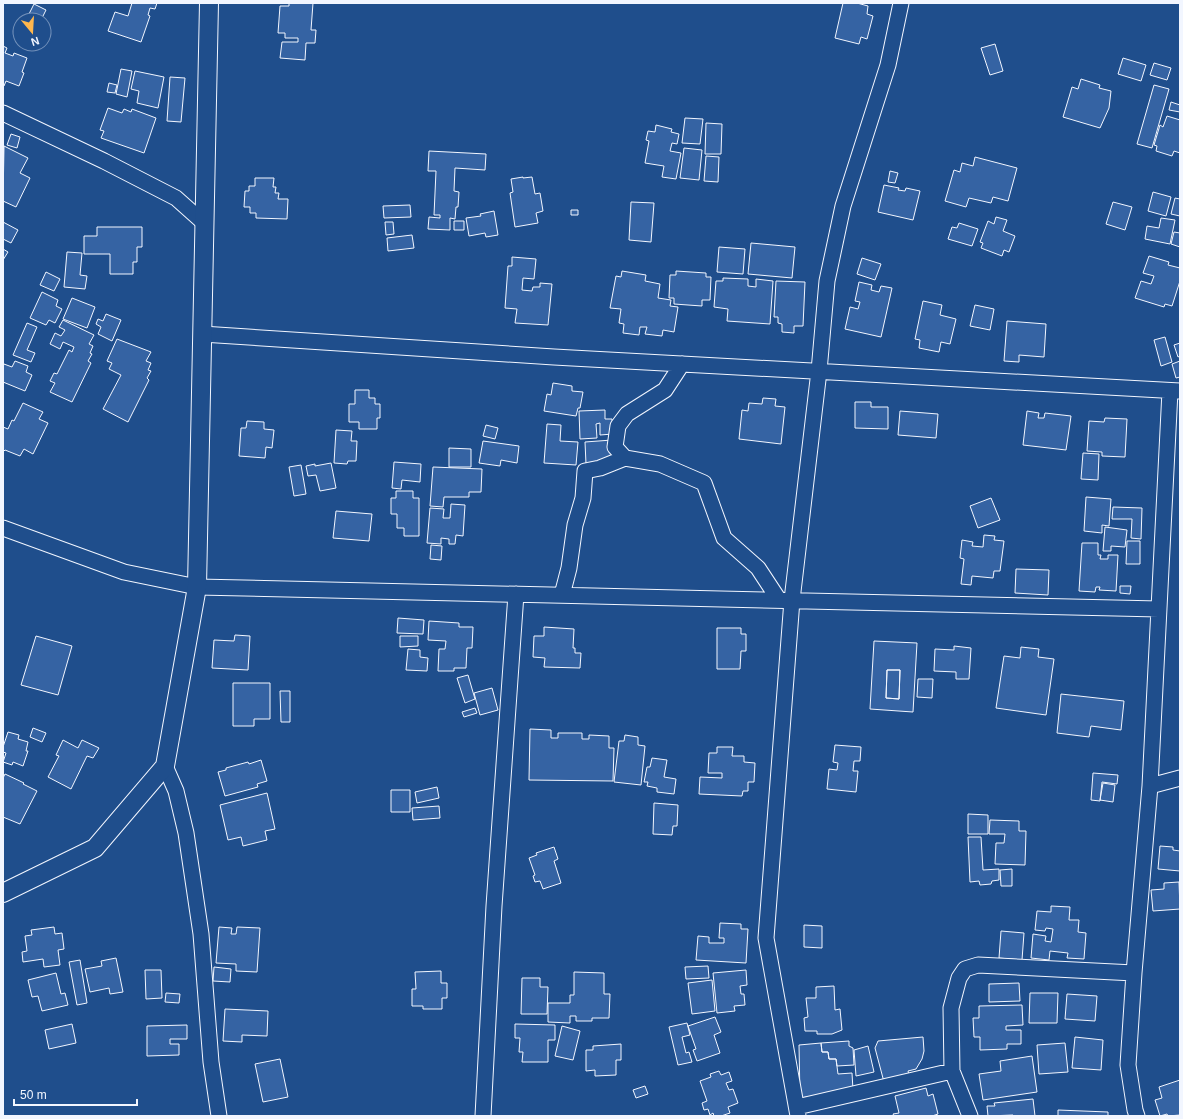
<svg xmlns="http://www.w3.org/2000/svg" width="1183" height="1119" viewBox="0 0 1183 1119" font-family="Helvetica,sans-serif">
<rect width="100%" height="100%" fill="#1f4e8c"/>
<path fill="#3563a3" stroke="#f2f6ff" fill-rule="evenodd" d="M132 3H157L155 9 150 8 148 15 150 16 141 42 108 31 115 12 128 16Z
M289 3H313L311 30H316L315 43H306L305 60 280 58 282 42H298V38H285V33H278L280 6H289Z
M843 3H857L868 6 867 14 873 16 867 39 861 37 859 44 835 38Z
M34 4 46 10 41 20H26Z
M995 44 1003 71 990 75 981 48Z
M3 46 7 48 5 53 13 56 14 53 27 58 22 72 24 73 19 86 6 81 4 86 3 85Z
M1123 58 1146 65 1141 81 1118 74Z
M1154 63 1171 68 1167 80 1150 75Z
M121 69 132 71 127 97 116 94Z
M135 71 164 77 158 108 137 103 139 91 131 89Z
M170 77 185 78 181 122 167 121Z
M1081 79 1100 85 1099 88 1111 91 1109 108 1100 128 1063 117 1072 87 1078 89Z
M109 83 117 85 115 93 107 92Z
M1154 85 1169 89 1152 148 1137 144Z
M1171 102 1180 105V112L1169 110Z
M108 108 122 113 124 109 131 112 132 109 156 118 144 153 101 138 104 131 100 130Z
M1167 116 1180 120V153L1174 151 1172 156 1156 151 1157 146 1154 145 1160 125 1163 127Z
M685 118 703 119 700 144 682 143Z
M706 123 722 124 721 154H705Z
M656 125 672 129 671 132 679 134 677 144 672 143 670 151 681 153 676 179 662 177 664 166 645 163 649 141 646 140 648 131 655 132Z
M11 134 20 137 17 148 7 145Z
M4 146 28 158 20 173 30 178 16 207 3 201Z
M684 148 702 150 699 180 680 178Z
M429 151 486 154 485 170 455 168 454 191 459 192 458 207H456L455 219 450 218V230L428 229 429 217 440 218V215H434L436 171H428Z
M706 156 719 157 718 182 704 181Z
M975 157 1017 168 1008 201 993 197 991 203 969 198 966 207 945 201 954 170 960 172 962 163 973 166Z
M890 171 898 173 895 183 888 182Z
M523 177V178L532 177 535 194 540 193 543 211 536 213 538 223 515 227 510 193 513 192 511 179Z
M255 178H274L273 187H276L275 193H279L278 199H288L287 219 256 218V213H250V207H244L245 191H249V186H255Z
M884 185 899 188 898 190 905 191 906 188 920 191 913 220 878 212Z
M1153 192 1171 197 1166 216 1148 211Z
M1175 198 1180 199V216L1171 214Z
M631 202 654 203 651 242 629 240Z
M1113 202 1132 207 1125 230 1106 224Z
M410 205 411 217 384 218 383 206Z
M571 210H578V215H571Z
M494 211 498 235 486 237 485 233 469 236 466 218 481 216 480 214Z
M996 217 1007 220 1003 231 1015 236 1009 252 1004 250 1002 256 981 248 983 243 980 242 988 221 994 224Z
M1161 218 1175 220 1170 244 1145 239 1147 226 1159 228Z
M454 221H464V230H454Z
M3 222 18 230 11 243 3 239Z
M385 222H393L394 234 386 235Z
M959 223 978 229 972 246 948 239 952 227 957 228Z
M97 227H142V247H137V262H133V274H110V254H84V236H97Z
M1174 232 1180 233V247L1171 244Z
M412 235 414 248 388 251 387 238Z
M751 243 795 247 792 278 748 274Z
M719 247 745 249 743 274 717 272Z
M3 249 8 252 3 260Z
M67 252 82 253 80 275 87 276 85 289 64 287Z
M1149 256 1169 262 1168 265 1180 268V281L1172 306 1165 304 1164 307 1135 298 1141 281 1151 284 1154 276 1143 273Z
M512 257 536 259 534 279 523 278 522 290 532 291 533 287H540V283L552 284 548 325 515 323 517 309 505 308 508 266H512Z
M862 258 881 264 875 280 857 274Z
M622 271 646 275 645 281 660 284 658 298 671 300 670 306 678 307 674 332 663 330 662 336 645 334 647 327H640L639 335 623 333 624 324 619 323 621 309 610 308 616 276 621 277Z
M676 271 706 273V277H711L710 300H702V306L674 304V298H669L670 275H676Z
M46 272 60 279 54 291 40 285Z
M723 278 748 279V286L756 287V279L773 281 770 324 727 321 728 309 714 307 716 281H723Z
M776 281 805 282 803 326H794V333L782 332V324L778 323V317H774Z
M859 282 872 285 871 290 879 292 881 286 892 288 881 337 845 329 850 307 858 309 860 302 855 301Z
M42 292 58 300 56 306 62 309 55 323 49 320 46 325 30 318Z
M72 298 95 307 87 328 63 319Z
M923 301 942 305 940 315 956 319 950 344 941 342 939 352 919 348 920 340 915 339Z
M975 305 994 309 990 330 970 326Z
M106 314 121 320 112 341 98 334 101 327 96 324 98 319 103 321Z
M63 320 94 335 89 344 93 346 90 353 92 354 88 361 91 363 72 402 50 392 55 383 50 381 54 373 57 374 69 350 72 352 74 347 63 342 60 349 50 344 55 333 61 336 65 330 59 327Z
M1007 321 1046 324 1044 357 1019 355V362L1004 361Z
M27 323 37 327 27 350 35 353 31 362 13 355Z
M1165 337 1172 362 1161 366 1154 340Z
M117 339 151 352 146 361 151 363 148 370 151 371 147 378 149 380 128 422 103 409 121 375 109 369 112 363 107 361Z
M1180 343V356L1178 357 1174 345Z
M15 361 28 366 26 372 32 375 25 391 3 382V367L4 364 12 367Z
M1180 361V377L1176 378 1172 364Z
M553 383 572 386V391L583 392 580 408H578L576 416 544 411 547 394 551 395Z
M355 390H369V398H375V404H380V418H377V429H359V422H349V404H355Z
M763 398 776 399 775 406 785 407 781 444 739 439 742 410 748 411 749 403 762 404Z
M855 402H871V407H888V429L855 428Z
M23 403 43 412 39 419 48 423 33 454 24 449 20 456 5 450 3 452V427L8 429 12 420 14 421Z
M605 410V419H612L613 434 600 435V423L596 424 597 438 580 439 579 411Z
M900 411 938 414 936 438 898 435Z
M1027 411 1039 413 1038 418H1044L1045 413 1071 416 1066 450 1023 445Z
M1105 418 1127 419 1125 457 1102 456V452L1087 451 1089 421 1104 422Z
M247 421 264 422V429L274 430 272 448 266 447 265 458 239 456 241 428H246Z
M547 424 561 425 560 441 578 442 576 465 544 463Z
M486 425 498 428 495 439 483 436Z
M336 430 352 431 351 441H357L356 461H348L347 464 334 463Z
M612 440 614 461 586 464 585 442Z
M483 441 519 446 517 463 501 460 500 466 479 463Z
M449 448 471 449V467H449Z
M1083 453 1099 454 1098 480 1081 479Z
M394 462 421 464 420 482 402 480 401 489 392 488Z
M331 463 336 488 320 491 316 475 308 476 306 466 315 464V466Z
M301 465 306 494 294 496 289 467Z
M433 467 482 469 481 492H469V497H444L443 507 430 506Z
M396 491H413V498H419V536H404V528H397V514H391V498H396Z
M1086 497 1111 499 1109 526 1102 525V533L1084 531Z
M991 498 1000 520 978 528 970 506Z
M451 504 465 505 463 536 456 535 455 544H449V539L441 538V544L427 543 430 508 444 509 443 518H450Z
M1113 507 1142 508 1141 539 1131 538 1132 519H1112Z
M336 511 372 514 369 541 333 538Z
M1105 527 1127 530 1125 547 1111 546V551H1103Z
M984 535 995 536 994 540 1004 541 1000 571H994L993 578 972 576 971 585 961 584 964 559 960 558 962 540 973 542 972 546 983 547Z
M1127 541H1140V564H1126Z
M1082 543H1098V555H1101L1100 559H1108V555H1118L1116 591 1099 590 1100 587H1096L1095 592 1079 591Z
M431 545 442 546 441 560 430 559Z
M1016 569 1049 570 1048 595 1015 593Z
M1120 586H1131L1130 594 1120 593Z
M398 618 424 620 423 634 397 633Z
M429 621 459 623V627H473L472 648H467L466 668H454V671H438L439 649H445L446 641 428 640Z
M544 627 574 629 573 648H575V653H581L580 668 544 667 545 658 533 657 534 636H544Z
M717 628H741V634H746V651H741L740 669H717Z
M235 635 250 636 248 670 212 668 214 640 234 641Z
M36 636 72 646 58 695 21 685Z
M400 636H418V646L400 647Z
M874 641 917 643 913 712 870 709ZM887 670H900L899 699 886 698Z
M954 646 971 648 969 679H956V672L934 671 935 649 954 650Z
M1021 647 1039 649 1038 657 1054 659 1046 715 996 708 1004 656 1020 658Z
M408 649 420 650V657L428 658 427 671 406 670Z
M887 670H900L899 699 886 698Z
M468 675 475 699 465 703 457 678Z
M918 679H933L932 698 917 697Z
M233 683H270V719H254V726H233Z
M492 688 498 710 480 715 474 693Z
M280 691H290V722H281Z
M1061 694 1124 701 1121 730 1091 726 1089 737 1057 733Z
M475 708 477 713 464 717 462 712Z
M33 728 46 733 42 742 30 737Z
M530 729 551 730V738H558V733H582V739H589V735L609 736V748H614L613 781 529 780Z
M8 732 19 735 18 739 28 742 26 751H28L23 766 13 762 12 765 3 762 6 753 3 752V747Z
M625 735 638 737V745L645 746 641 785 614 782 619 741H624Z
M63 740 78 748 82 740 99 748 93 758 87 756 71 789 48 777 59 756 56 755Z
M835 745 861 747 860 761H854L853 771H858L856 792 827 789 829 769 837 770 838 763 833 762Z
M717 747H733L732 756H744V762L755 763 754 782H748V791H743L742 796 699 794 700 777 722 778V773H708L709 753H717Z
M652 758 667 760 664 777 676 779 674 794 657 792V788L647 786 648 782H644L647 767H650Z
M261 760 267 781 257 784 258 787 225 796 218 772 226 770V768L248 762 249 764Z
M1093 773 1118 775 1117 784 1102 782 1100 801 1091 800Z
M5 774 24 783 23 784 37 791 20 824 3 817V778Z
M1103 783 1115 785 1113 802 1100 800Z
M437 787 439 798 417 803 415 792Z
M391 790H410V812H391Z
M267 793 275 829 265 831 267 840 243 846 241 837 228 840 220 805Z
M654 803 678 805 677 826H673L672 835 653 834Z
M439 806 440 818 413 820 412 808Z
M968 814 988 815V834H968Z
M990 820 1019 821V831H1026L1025 865 995 864 996 843H1004L1005 834H989Z
M968 837H981L983 870 999 869V880L992 881 991 884 980 885 979 881 970 882Z
M1160 846 1173 847V850L1180 851V871L1158 869Z
M554 847 558 859 554 861 561 883 543 889 540 881 535 882 533 876 535 875 529 858 537 855 536 853Z
M1012 869V886H1001L1000 870Z
M1179 882 1180 909 1153 911 1151 890 1164 889V883Z
M1051 906 1070 907 1069 920H1079L1078 932 1086 933 1084 959 1067 958 1068 953 1050 951 1049 960 1031 958 1033 934 1046 936 1045 941 1051 942 1053 929 1046 928 1045 931 1035 930 1037 911 1051 912Z
M720 923 741 924V929H748L746 963 696 960 698 936 709 937V943H724V938H719Z
M804 925 822 926V948L804 947Z
M54 927 55 934 62 933 64 949 58 950 60 965 44 967 43 959 23 962 22 952 27 951 25 936 32 935 31 930Z
M219 927 232 928 231 934H236L237 927 260 928 257 972 236 971V964L216 963Z
M1001 931 1024 933 1022 960 999 958Z
M116 958 123 992 110 994 109 988 90 992 85 969 102 966 101 961Z
M80 960 87 1003 77 1005 69 962Z
M708 966 709 978 686 979 685 967Z
M214 967 231 969 230 982 213 981Z
M145 970H161L162 998 146 999Z
M746 970 747 985 740 986 741 994H744L745 1005 734 1006 735 1011 717 1013 713 973Z
M441 971V983H447V998H442V1009H423V1006H412V989H416L415 972Z
M574 972 604 973V994H610L609 1018H592V1021H576V1016H570V1023L548 1022V1003H570V995H574Z
M56 973 61 994 65 993 68 1005 42 1011 38 996 32 997 28 980Z
M522 978H540V987H548L547 1014H521Z
M712 980 715 1011 692 1014 688 983Z
M1019 983 1020 1001 989 1002V984Z
M834 986 835 1010 840 1009 842 1030 832 1034H817V1031H805L804 1018 808 1017 806 998H816V987Z
M166 993 180 994 179 1003 165 1002Z
M1030 993H1058L1057 1023H1029Z
M1067 994 1097 996 1095 1021 1065 1019Z
M1022 1005 1023 1025 1006 1026V1030H1021V1044H1007V1049L980 1050V1037H974L973 1018H979V1006Z
M225 1009 268 1011 267 1036 242 1035V1042L223 1041Z
M715 1017 721 1032 714 1035 720 1053 697 1061 693 1050 696 1049 688 1026Z
M687 1023 690 1035 682 1037 686 1053 689 1052 692 1062 678 1065 669 1027Z
M72 1024 76 1043 49 1049 45 1030Z
M515 1024 555 1025V1040H548V1062H522L523 1052H519L520 1038H515Z
M187 1025V1039H170V1044H179V1055L147 1056V1026Z
M562 1026 580 1031 573 1060 555 1056Z
M923 1037 924 1051 922 1059 916 1069 908 1071 909 1075 884 1082 875 1048 878 1041Z
M1075 1037 1103 1040 1101 1070 1072 1068Z
M849 1041V1046L853 1048 854 1065 837 1066 836 1059H829L828 1052H822L821 1043Z
M821 1043 822 1052H828L829 1059H836L838 1074 852 1073 853 1090 800 1098 799 1045Z
M1065 1043 1068 1072 1039 1074 1037 1045Z
M621 1044V1060H616V1075L595 1076V1070L586 1071V1050H593V1046Z
M868 1046 874 1072 856 1076 854 1050Z
M1032 1056 1037 1092 983 1100 979 1074 1001 1071 1000 1061Z
M280 1059 288 1097 263 1102 255 1064Z
M719 1071 721 1075 729 1072 732 1081 726 1083 729 1090 733 1089 738 1103 728 1107 730 1113 721 1116H714L713 1113 710 1115 708 1109 704 1110 702 1103 707 1101 700 1081 711 1077 710 1074Z
M1180 1080V1115L1168 1116 1167 1114 1160 1116 1155 1100 1162 1098 1159 1087Z
M645 1086 648 1094 636 1098 633 1090Z
M926 1088 928 1096 933 1094 938 1114 932 1116H894L893 1114 899 1113 895 1096Z
M1033 1099 1035 1116H1013V1115L988 1116 987 1106H995L994 1103Z
M1058 1110 1108 1112V1116H1058Z"/>
<g fill="none" stroke-linecap="round" stroke-linejoin="round">
<g stroke="#f2f6ff" stroke-width="17">
<path id="minor" d="M3 113 104 161 176 198 204 223
M202 334 554 357 1180 391
M682 364 665 390 627 414 618 426 615 447 625 458 660 464 704 483 724 538 758 568 779 600
M3 528 124 572 197 587 1159 609
M562 595 569 568 575 525 583 498 585 471 600 468 625 458
M165 766 176 791 186 833 201 934 211 1062 219 1116
M1150 786 1180 778
M797 1107 952 1071
M483 1116 494 906 516 594
M798 1116 766 938 792 600 819 371 827 281 843 206 888 65 901 3
M970 1116 952 1071 951 1008 959 978 965 969 978 965 1134 973
M1137 1116 1135 1110 1128 1065 1134 973 1150 786 1170 391"/>
</g>
<g stroke="#f2f6ff" stroke-width="20">
<path id="tertiary" d="M3 893 95 848 165 766 197 587 209 3"/>
</g>
<use href="#minor" stroke="#1f4e8c" stroke-width="15"/>
<use href="#tertiary" stroke="#1f4e8c" stroke-width="18"/>
</g>
<rect width="1183" height="1119" fill="none" stroke="#f2f6ff" stroke-width="8"/>
<g transform="translate(32 32) rotate(162)"><circle r="19" fill="#1f4e8c" stroke="#7391ba"/>
<path d="M0-3L7 15L0 10L-7 15Z" fill="#ffb74d"/>
<text y="-6" font-size="11" font-weight="bold" text-anchor="middle" fill="#f2f6ff">N</text>
</g>
<path d="M14 1099v6h123v-6" fill="none" stroke="#f2f6ff" stroke-width="2"/>
<text x="20" y="1099" font-size="12" fill="#f2f6ff" stroke="#1f4e8c" stroke-width="3" paint-order="stroke">50 m</text>
</svg>
